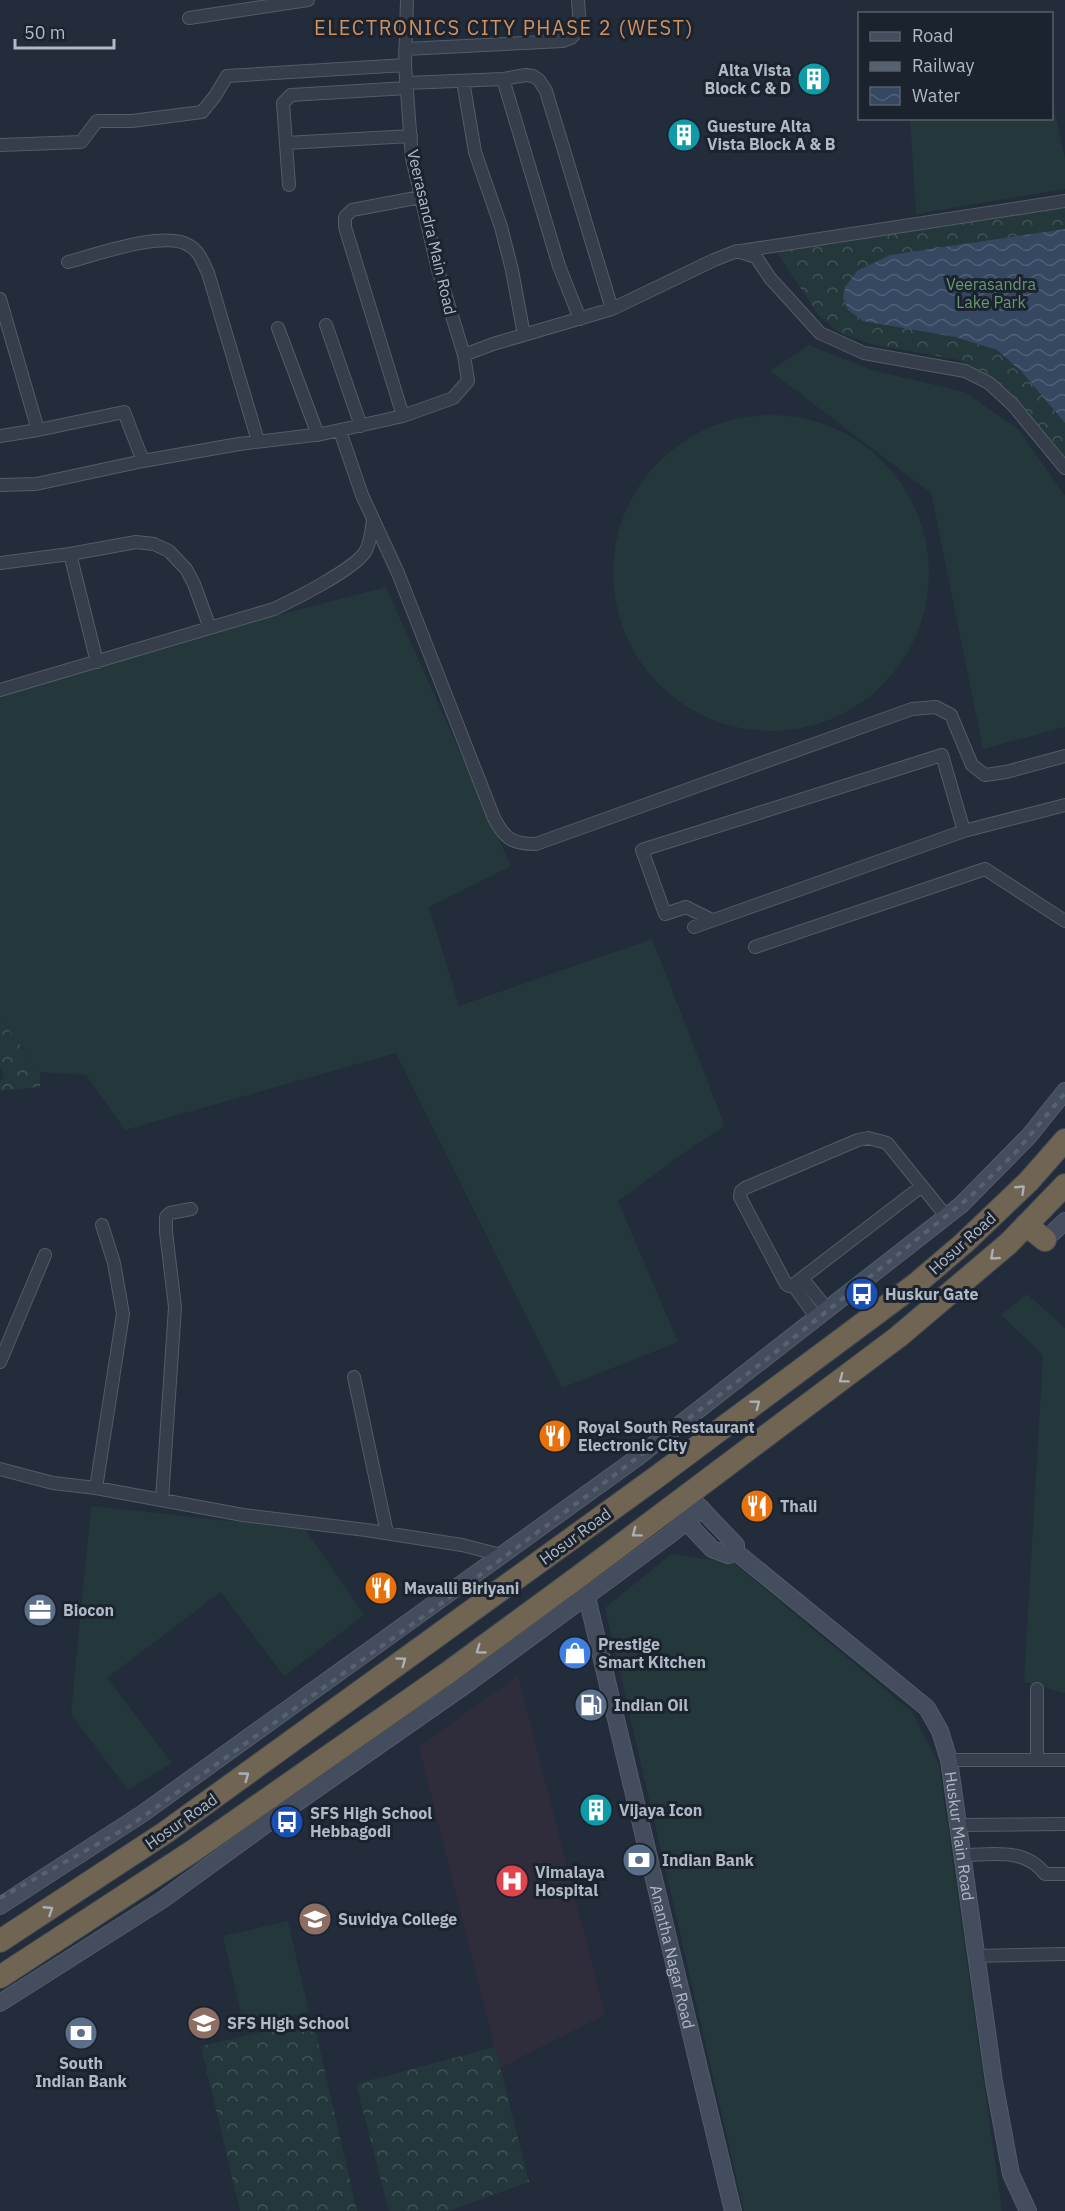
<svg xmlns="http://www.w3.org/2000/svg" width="1065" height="2211" viewBox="0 0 1065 2211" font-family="'IBM Plex Sans',sans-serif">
<defs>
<pattern id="forest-crowns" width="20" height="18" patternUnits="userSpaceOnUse" patternTransform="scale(1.5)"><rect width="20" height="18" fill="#24383b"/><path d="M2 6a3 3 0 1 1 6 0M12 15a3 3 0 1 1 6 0" fill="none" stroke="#415356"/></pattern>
<pattern id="water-waves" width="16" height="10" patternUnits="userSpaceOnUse" patternTransform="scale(1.5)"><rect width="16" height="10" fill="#354761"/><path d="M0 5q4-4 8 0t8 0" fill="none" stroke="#505f76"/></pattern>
</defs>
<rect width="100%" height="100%" fill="#222c3a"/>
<path fill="#2f2d3b" d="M518 1675 605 2015 500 2068 419 1747Z"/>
<path fill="#24383b" d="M1052 100 1065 158V189L916 214 910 119 1052 118Z
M809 345 872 370 965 392 1018 429 1065 496V727L983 749 931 493 770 371Z
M613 573a158 158 0 1 1 316 0a158 158 0 1 1-316 0Z
M386 587 511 866 429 907 459 1006 652 939 725 1126 695 1145 618 1201 678 1342 562 1388 396 1053 125 1130 86 1075 40 1072 0 1018V687Z
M1027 1294 1065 1328V1693L1024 1682 1043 1355 1001 1315Z
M91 1506 305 1529 364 1615 284 1676 221 1592 107 1678 172 1763 128 1790 71 1714Z
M671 1554 734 1563 912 1712 939 1764 1002 2211H744L605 1608Z
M288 1921 309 2012 244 2026 223 1936Z"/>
<path fill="url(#forest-crowns)" d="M1065 207V458L1016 398 993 377 959 360 871 344 842 334 819 316 776 251Z
M0 1018 40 1072V1087L0 1091V1080L5 1079 0 1066Z
M313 2020 357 2211H240L201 2046Z
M495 2047 529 2182 448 2211H389L356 2084Z"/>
<path fill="url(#water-waves)" d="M1065 229V423L1022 372 997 350 955 337 863 321 848 310 843 298 845 287 857 271 890 255Z"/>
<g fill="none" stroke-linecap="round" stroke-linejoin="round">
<g stroke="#535c68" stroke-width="14">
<path id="street" d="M189 18 308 0
M405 49 563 41 571 38 580 28 578 0
M503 79 559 266 580 319
M463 81 475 152 501 227 512 270 524 335
M407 83 503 79 526 75 533 76 539 80 546 91 612 309
M286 143 411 136
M0 145 81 142 97 121H132L202 112 215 96 227 76 405 65
M289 185 283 103 291 95 407 88
M741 251 1065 201
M68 262C95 255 167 229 190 246 200 252 203 263 208 273L258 441
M0 299 38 430 124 412 143 461 239 444 322 434 403 416 453 398 468 381 464 355 438 270 412 158 405 65 407 0
M326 325 361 426
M278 328 318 435
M464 355 493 344 612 309 714 260 737 251 756 257 770 278 820 333 864 353 965 371 989 383 1013 405 1065 468
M403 416 345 227V217L352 210 421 197
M340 431 362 495 398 573 494 818C505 839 512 844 536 844L912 709 936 707 951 715 972 765 985 775 1006 772 1065 756
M0 436 38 430
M0 485 36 484 143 461
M70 554 97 662
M0 563 70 554 136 542 154 544 169 551 186 569 194 584 210 628
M0 690 274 609C295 599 353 570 365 552 371 542 371 531 373 520
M712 920 686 907 665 914 642 850 942 755 964 831
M694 927 964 831 1065 805
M755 947 985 869 1065 921
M802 1278 827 1309
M793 1285 922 1186
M816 1317 793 1285 789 1286 786 1284 740 1197 741 1191 745 1188 858 1140 868 1138 887 1143 946 1216
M0 1362 45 1255
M354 1377 387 1533
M0 1469 53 1483 96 1488 243 1515 366 1530 462 1545 501 1555
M96 1488 123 1314 114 1263 102 1225
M162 1500 175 1307 166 1232V1217L170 1213 191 1209
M1037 1689V1760
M949 1760H1065
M958 1825 1065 1824
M962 1855C992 1855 1025 1847 1045 1874H1065
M976 1956 1065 1954"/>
</g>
<g stroke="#535c68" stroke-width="18">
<g id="secondary">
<path d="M1045 1240 1065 1221"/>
<path id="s1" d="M694 1501 736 1545V1552L927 1708 940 1731 949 1760 994 2082 1011 2174 1028 2211"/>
<path d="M679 1514 712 1549 728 1555 736 1552"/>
<path id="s2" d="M582 1588 587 1597 733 2211"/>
<path d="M0 1906 142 1814 638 1457 961 1205 1029 1136 1065 1091"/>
<path d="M0 2003 162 1900 265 1825 471 1681 671 1534 702 1509"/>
</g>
</g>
<g stroke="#404955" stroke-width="24">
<path id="highway" d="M1026 1225 1045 1240
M0 1941 166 1832 658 1476 916 1284 964 1243 1029 1181 1065 1140
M0 1977 193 1851 449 1672 577 1578 898 1337 1009 1243 1065 1185"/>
</g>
<use href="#street" stroke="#353e4a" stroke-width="12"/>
<use href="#secondary" stroke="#434d5d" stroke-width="16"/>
<use href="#highway" stroke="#706452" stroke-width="22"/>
<path stroke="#576271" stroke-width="4" stroke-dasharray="6 6" stroke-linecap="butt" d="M0 1898 130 1826 442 1603 608 1480 772 1355 971 1196 1017 1151 1065 1093"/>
</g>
<defs><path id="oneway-chevron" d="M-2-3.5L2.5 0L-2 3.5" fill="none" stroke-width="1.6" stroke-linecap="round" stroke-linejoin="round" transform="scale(1.5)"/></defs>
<g stroke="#aab0ba">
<use href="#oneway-chevron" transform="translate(1021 1189) rotate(-44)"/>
<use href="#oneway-chevron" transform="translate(994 1256) rotate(139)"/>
<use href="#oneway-chevron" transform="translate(843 1379) rotate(143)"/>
<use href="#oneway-chevron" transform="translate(756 1404) rotate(-37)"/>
<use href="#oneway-chevron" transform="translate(636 1533) rotate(143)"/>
<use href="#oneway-chevron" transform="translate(480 1650) rotate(144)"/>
<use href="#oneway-chevron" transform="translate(402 1661) rotate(-36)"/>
<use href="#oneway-chevron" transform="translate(245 1776) rotate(-36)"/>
<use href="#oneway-chevron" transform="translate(49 1910) rotate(-33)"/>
</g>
<defs>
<g id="building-disc" transform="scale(1.725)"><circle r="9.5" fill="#0f9aa8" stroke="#1b232f"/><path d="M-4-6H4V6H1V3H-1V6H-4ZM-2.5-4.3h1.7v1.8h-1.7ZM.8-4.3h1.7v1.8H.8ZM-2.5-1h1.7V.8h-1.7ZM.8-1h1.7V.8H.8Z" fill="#fff"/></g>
<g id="bus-disc" transform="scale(1.725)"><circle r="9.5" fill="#1a4fb4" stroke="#1b232f"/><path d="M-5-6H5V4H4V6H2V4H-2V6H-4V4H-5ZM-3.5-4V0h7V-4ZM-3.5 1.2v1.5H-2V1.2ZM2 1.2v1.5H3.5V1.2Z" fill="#fff"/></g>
<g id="restaurant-disc" transform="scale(1.725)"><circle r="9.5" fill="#e8710a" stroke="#1b232f"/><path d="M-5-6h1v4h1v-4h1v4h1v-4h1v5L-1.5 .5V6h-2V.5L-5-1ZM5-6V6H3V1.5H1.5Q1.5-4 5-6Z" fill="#fff"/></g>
<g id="office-disc" transform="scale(1.725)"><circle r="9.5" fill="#5c6f8a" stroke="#1b232f"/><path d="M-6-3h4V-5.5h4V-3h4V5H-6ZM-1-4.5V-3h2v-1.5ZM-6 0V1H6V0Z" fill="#fff"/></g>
<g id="shop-disc" transform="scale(1.725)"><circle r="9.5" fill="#3f7fe0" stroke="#1b232f"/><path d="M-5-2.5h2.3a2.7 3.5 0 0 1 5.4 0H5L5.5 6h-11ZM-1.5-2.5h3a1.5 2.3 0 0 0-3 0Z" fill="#fff"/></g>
<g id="fuel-disc" transform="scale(1.725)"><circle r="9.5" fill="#5c6f8a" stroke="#1b232f"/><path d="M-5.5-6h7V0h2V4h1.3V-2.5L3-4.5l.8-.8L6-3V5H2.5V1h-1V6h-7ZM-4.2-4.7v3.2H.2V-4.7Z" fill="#fff"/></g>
<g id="bank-disc" transform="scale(1.725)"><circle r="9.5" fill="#5c6f8a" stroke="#1b232f"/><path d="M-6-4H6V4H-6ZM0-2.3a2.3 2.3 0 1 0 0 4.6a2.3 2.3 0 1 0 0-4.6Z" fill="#fff"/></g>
<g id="hospital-disc" transform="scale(1.725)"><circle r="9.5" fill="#e0444e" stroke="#1b232f"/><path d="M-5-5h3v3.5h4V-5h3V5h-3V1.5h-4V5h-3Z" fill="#fff"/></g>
<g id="university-disc" transform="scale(1.725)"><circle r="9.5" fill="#8d6e63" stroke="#1b232f"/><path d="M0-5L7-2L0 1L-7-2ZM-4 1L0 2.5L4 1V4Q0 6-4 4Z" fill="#fff"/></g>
<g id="school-disc" transform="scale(1.725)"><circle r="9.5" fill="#8d6e63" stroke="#1b232f"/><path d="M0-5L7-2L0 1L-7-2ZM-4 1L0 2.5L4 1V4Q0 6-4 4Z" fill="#fff"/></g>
</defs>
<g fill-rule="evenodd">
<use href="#building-disc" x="814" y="79"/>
<use href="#building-disc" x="684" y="135"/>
<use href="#bus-disc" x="862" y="1294"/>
<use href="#restaurant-disc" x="555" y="1436"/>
<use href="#restaurant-disc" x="757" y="1506"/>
<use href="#restaurant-disc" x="381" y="1588"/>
<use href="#office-disc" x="40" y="1610"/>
<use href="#shop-disc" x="575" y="1653"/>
<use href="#fuel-disc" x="591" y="1705"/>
<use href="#building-disc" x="596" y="1810"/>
<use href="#bus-disc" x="287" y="1822"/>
<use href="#bank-disc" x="639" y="1860"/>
<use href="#hospital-disc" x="512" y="1881"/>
<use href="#university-disc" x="315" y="1919"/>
<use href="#school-disc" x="204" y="2023"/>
<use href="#bank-disc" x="81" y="2033"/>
</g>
<g text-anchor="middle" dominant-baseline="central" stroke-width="6" stroke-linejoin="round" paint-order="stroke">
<g font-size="16" font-weight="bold" fill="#b0b9c6" stroke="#1b232f" text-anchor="start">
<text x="791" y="70" text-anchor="end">Alta Vista<tspan x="791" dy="18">Block C &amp; D</tspan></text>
<text x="707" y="126">Guesture Alta<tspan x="707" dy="18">Vista Block A &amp; B</tspan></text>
<text x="885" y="1294">Huskur Gate</text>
<text x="578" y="1427">Royal South Restaurant<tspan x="578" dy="18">Electronic City</tspan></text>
<text x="780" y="1506">Thali</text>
<text x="404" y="1588">Mavalli Biriyani</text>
<text x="63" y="1610">Biocon</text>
<text x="598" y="1644">Prestige<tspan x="598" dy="18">Smart Kitchen</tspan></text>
<text x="614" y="1705">Indian Oil</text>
<text x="619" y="1810">Vijaya Icon</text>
<text x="310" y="1813">SFS High School<tspan x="310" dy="18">Hebbagodi</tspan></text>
<text x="662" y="1860">Indian Bank</text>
<text x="535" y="1872">Vimalaya<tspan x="535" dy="18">Hospital</tspan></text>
<text x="338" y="1919">Suvidya College</text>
<text x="227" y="2023">SFS High School</text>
<text x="81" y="2063" text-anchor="middle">South<tspan x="81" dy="18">Indian Bank</tspan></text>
</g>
<g font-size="16" fill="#b0b9c6" stroke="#1b232f">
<text transform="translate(432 232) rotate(77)">Veerasandra Main Road</text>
<text transform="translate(962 1243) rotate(-42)">Hosur Road</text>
<text transform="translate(575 1536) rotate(-36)">Hosur Road</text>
<text transform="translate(181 1821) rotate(-35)">Hosur Road</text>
<text stroke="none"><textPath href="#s1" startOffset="448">Huskur Main Road</textPath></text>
<text stroke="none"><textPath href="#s2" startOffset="380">Anantha Nagar Road</textPath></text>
</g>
<g font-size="16" fill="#689772" stroke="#1b232f">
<text x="991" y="284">Veerasandra<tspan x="991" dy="18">Lake Park</tspan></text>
</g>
<g font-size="20" letter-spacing="1.5" fill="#d3915f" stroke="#1b232f">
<text x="504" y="27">ELECTRONICS CITY PHASE 2 (WEST)</text>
</g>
</g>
<rect x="858" y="12" width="195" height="108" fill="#1b232f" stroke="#575f6b" stroke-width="1.5"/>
<rect x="870" y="32" width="30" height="9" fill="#434d5d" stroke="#575f6b" stroke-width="1.5"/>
<text x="912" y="42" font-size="18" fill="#b0b9c6">Road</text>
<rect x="870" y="62" width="30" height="9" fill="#576271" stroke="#575f6b" stroke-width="1.5"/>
<text x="912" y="72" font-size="18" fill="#b0b9c6">Railway</text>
<rect x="870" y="87" width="30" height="18" fill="url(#water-waves)" stroke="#575f6b" stroke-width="1.5"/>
<text x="912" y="102" font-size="18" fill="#b0b9c6">Water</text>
<path d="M15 39v9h99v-9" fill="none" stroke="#b0b9c6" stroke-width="3"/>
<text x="24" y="39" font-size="18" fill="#b0b9c6" stroke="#1b232f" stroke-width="4.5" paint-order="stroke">50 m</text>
</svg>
